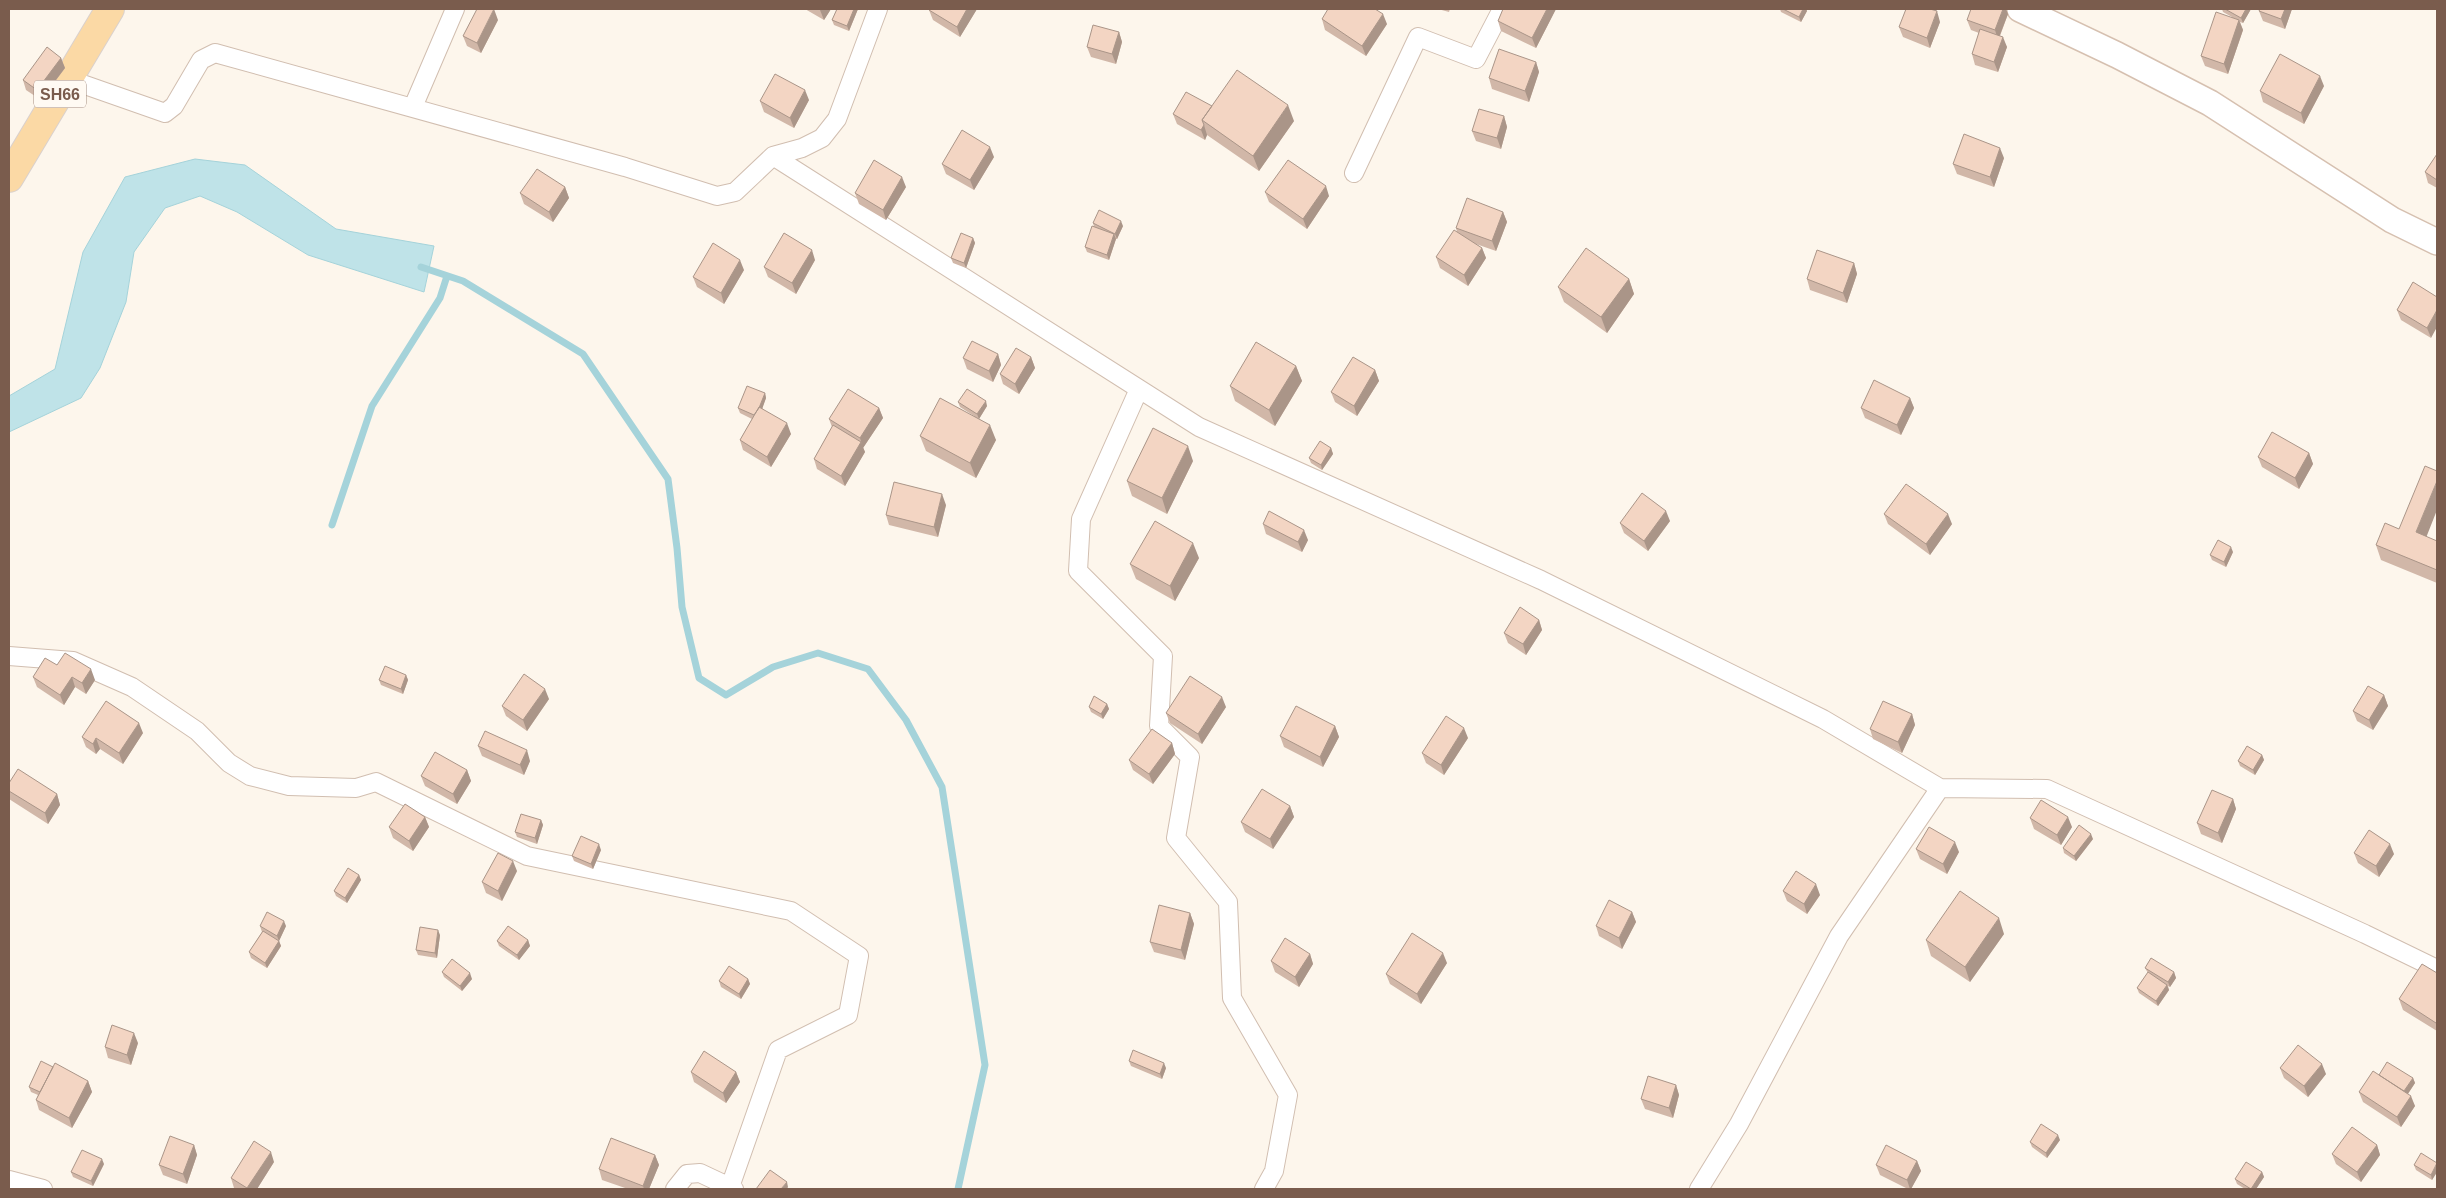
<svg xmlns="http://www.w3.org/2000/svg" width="2446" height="1198" viewBox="0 0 2446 1198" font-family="Arial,sans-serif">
<rect width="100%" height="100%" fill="#fdf6ec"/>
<path fill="#bfe3e8" stroke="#a5d3da" d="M195 159 245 165 336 229 434 246 424 292 308 255 237 212 200 196 165 208 134 252 126 302 100 368 81 398 9 432V396L55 369 83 252 125 177Z"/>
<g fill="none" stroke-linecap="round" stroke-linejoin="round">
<path stroke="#a5d3da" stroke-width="7" d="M421 267 463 281 583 354 668 479 677 548 682 607 699 678 726 695 773 667 818 653 868 669 906 720 942 787 985 1065 958 1189
M332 525 372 406 440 298 447 276"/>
<g stroke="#d1beb0" stroke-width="20">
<path id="street" d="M68 79 165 113 174 106 201 60 215 53 625 167 717 196 735 192 773 156 802 148 822 138 837 119 878 9
M413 107 455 9
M773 156 1199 427 1541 580 1823 719 1940 788 2047 789 2365 934 2437 969
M1354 173 1418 37 1476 59 1502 9
M1139 389 1081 519 1078 571 1163 656 1159 726 1190 757 1176 838 1228 902 1232 998 1288 1095 1274 1171 1264 1189
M9 656 73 661 132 687 197 731 229 763 250 776 289 786 356 788 376 782 527 856 791 911 859 956 848 1015 778 1050 730 1187
M9 1180 43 1189
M675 1189 687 1174 700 1173 734 1189
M1699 1189 1739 1124 1839 936 1940 788"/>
</g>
<g stroke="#d6c0b0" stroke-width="28">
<path id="secondary" d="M2020 9 2117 55 2210 103 2392 220 2437 242"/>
</g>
<g stroke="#dad1cd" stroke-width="30">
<path id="primary" d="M9 178 110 9"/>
</g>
<use href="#street" stroke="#fff" stroke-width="18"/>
<use href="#secondary" stroke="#fff" stroke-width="25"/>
<use href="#primary" stroke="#fbd9a5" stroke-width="28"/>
</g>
<path fill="#d1b7a8" d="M805 9H831L824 20Z
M837 9H858L849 31 834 25 832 20Z
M977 9 960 37 933 20 929 10Z
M1438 9H1450L1449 12Z
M1503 9H1556L1536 48 1501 31 1498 21Z
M1780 9H1806L1807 11 1801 22 1781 12Z
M2222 9H2251L2243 23 2240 22 2243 30 2228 74 2205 66 2201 56 2232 17 2223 12Z
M2260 9H2292L2285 29 2263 21 2259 11Z
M2008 14 2000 36 2007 47 1998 72 1975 65 1972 54 1979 33 1971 30 1967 20Z
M1322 19 1387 24 1366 56 1325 30Z
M498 20 481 53 467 46 463 36Z
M1940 22 1930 48 1903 37 1899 27Z
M1119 32 1122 42 1116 64 1091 57 1087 47Z
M61 58 65 68 41 100 26 90 23 80Z
M1536 62 1539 72 1529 102 1492 89 1489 78Z
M2324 86 2304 124 2263 102 2260 91Z
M809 100 794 128 764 112 760 101Z
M1212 106 1294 121 1259 171 1207 135 1205 140 1177 124 1173 114Z
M1504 116 1507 127 1501 149 1476 141 1472 131Z
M2437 154V188L2428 183 2425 172Z
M994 157 974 190 946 174 942 164Z
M2004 158 1994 187 1957 174 1953 164Z
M565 187 569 198 553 222 524 204 520 193Z
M906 187 886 220 859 204 855 193Z
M1265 192 1329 196 1307 229 1269 202Z
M1503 212 1507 222 1496 251 1476 244 1482 248 1486 258 1468 286 1440 268 1436 257 1457 232 1456 228Z
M1093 223 1123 226 1117 239H1116L1109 260 1087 252 1085 247 1094 227Z
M973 238 975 243 966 268 953 263 951 258Z
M815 260 796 294 768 277 764 267Z
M1854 263 1857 274 1847 303 1810 290 1807 279Z
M744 270 724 304 697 287 693 277Z
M1629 279 1634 294 1607 333 1564 302 1558 287Z
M2413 282 2431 338 2401 320 2397 310Z
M998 354 1001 365 993 382 967 369 963 358Z
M1031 357 1035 368 1019 394 1003 384 1000 374Z
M1296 366 1302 381 1275 426 1235 401 1230 386Z
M1375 370 1379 381 1357 416 1335 402 1331 392Z
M765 393 766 398 762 408 791 434 771 467 743 450 740 440 752 419 740 413 738 408Z
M1910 398 1914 408 1901 435 1865 418 1861 408Z
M958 402 987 406 979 419 996 440 976 478 926 451 920 436 974 416 960 407Z
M879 408 883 418 863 448 865 452 845 486 817 469 814 459 832 427 829 419Z
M1331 448 1333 454 1322 470 1311 463 1309 458Z
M2309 453 2313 464 2299 489 2262 467 2258 457Z
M1193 461 1167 514 1132 496 1127 481Z
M946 505 938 537 889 525 886 515Z
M1884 514 1952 524 1930 555 1888 524Z
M1670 521 1648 551 1624 533 1620 523Z
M1263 524 1308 540 1302 552 1266 534Z
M2399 529 2437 541V583L2381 560 2376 545Z
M2233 552 2226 567 2212 560 2210 555Z
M1199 558 1175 601 1136 579 1130 564Z
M1539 620 1542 630 1526 655 1508 643 1504 633Z
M57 665 95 680 86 694 75 687 64 705 37 687 33 677Z
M406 675 408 680 403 694 381 685 379 680Z
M2384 695 2388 706 2373 730 2357 721 2353 711Z
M549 699 527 731 506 716 502 706Z
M1107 704 1109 709 1103 719 1091 712 1089 707Z
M1226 707 1202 744 1170 723 1166 713Z
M1912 714 1915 725 1902 753 1873 739 1870 729Z
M1335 726 1339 737 1323 767 1284 747 1280 736Z
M143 733 123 764 100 749 96 754 86 747 82 737Z
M1468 738 1444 775 1426 763 1422 753Z
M1172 743 1175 754 1153 784 1133 770 1129 760Z
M478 746 530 761 524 775 482 756Z
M2262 755 2264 760 2255 775 2240 766 2238 761Z
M467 770 471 781 457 804 425 786 421 776Z
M9 783 57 794 60 805 48 824 9 799Z
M2233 799 2236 809 2222 843 2201 834 2197 823Z
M1290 806 1294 817 1273 849 1245 832 1241 822Z
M425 817 429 827 413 851 393 838 389 827Z
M2030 818 2072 827 2061 845 2034 829Z
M541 820 543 825 537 844 517 837 515 832Z
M2093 839 2076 861 2064 853 2063 848Z
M1916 849 1959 852 1947 874 1920 859Z
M601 850 593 869 574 861 572 856Z
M2354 853 2394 854 2379 877 2358 863Z
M517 871 502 901 486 893 482 882Z
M359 875 361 880 347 903 336 896 334 891Z
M1783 891 1820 895 1807 914 1787 901Z
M1632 912 1636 922 1622 949 1599 936 1596 926Z
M1190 913 1194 924 1185 960 1154 952 1150 942Z
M260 926H286L279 941 281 946 267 968 251 958 249 952 262 932Z
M2004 934 1970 982 1931 956 1926 940Z
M440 935 437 958 418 955 416 950Z
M528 940 530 946 519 960 499 946 497 941Z
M1310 954 1313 964 1299 987 1275 972 1271 961Z
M1447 963 1421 1004 1390 984 1386 974Z
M2145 968 2174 972 2176 978 2170 987 2168 986 2169 990 2158 1006 2139 993 2137 988 2148 973Z
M442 972 472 979 462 991 444 977Z
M2437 973V1031L2403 1010 2399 999Z
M748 979 750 984 741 999 721 987 719 981Z
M138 1043 131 1065 108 1058 105 1047Z
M1129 1061 1166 1068 1162 1079 1131 1066Z
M53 1067 88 1081 92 1092 72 1128 39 1110 36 1100 38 1095 31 1092 29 1087Z
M2280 1068 2326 1074 2308 1097 2284 1078Z
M691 1072H736L740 1082 726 1103 694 1082Z
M2379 1075 2413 1078 2415 1083 2408 1094 2415 1106 2401 1127 2363 1102 2359 1092Z
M1676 1085 1679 1095 1673 1118 1645 1109 1641 1099Z
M2060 1140 2047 1158 2032 1147 2030 1142Z
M194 1145 197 1155 187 1184 163 1175 159 1165Z
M2377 1145 2380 1155 2361 1182 2336 1164 2332 1154Z
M655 1155 659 1165 649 1189H628L602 1180 599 1169Z
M1917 1161 1921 1171 1911 1189H1908L1880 1175 1876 1165Z
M274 1162 257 1189H237L234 1188 231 1178Z
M2437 1163V1172L2432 1180 2416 1170 2414 1165Z
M104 1164 93 1186 73 1177 71 1172Z
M2262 1172 2264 1177 2256 1189H2245L2237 1184 2235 1179Z"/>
<path fill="#aa9588" d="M494 9 498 20 481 53 477 43Z
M821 9H831L824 20 820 10Z
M854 9H858L849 31 847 26Z
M967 9H977L960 37 957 27Z
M1547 9H1556L1536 48 1532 38Z
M1803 9H1806L1807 11 1801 22 1799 17Z
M2003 9H2006L2008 14 1998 40 1995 30Z
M2246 9H2251L2243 23 2241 18Z
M2285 9H2292L2285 29 2281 19Z
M1937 11 1940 22 1930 48 1927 38Z
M1383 14 1387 24 1366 56 1362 46Z
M2239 20 2243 30 2228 74 2224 64Z
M1119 32 1122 42 1116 64 1112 54Z
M2003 37 2007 47 1998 72 1994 62Z
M61 58 65 68 41 100 37 90Z
M1536 62 1539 72 1529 102 1525 91Z
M2320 76 2324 86 2304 124 2301 113Z
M805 90 809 100 794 128 790 118Z
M1288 105 1294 121 1259 171 1253 156Z
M1504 116 1507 127 1501 149 1497 138Z
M1204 125 1207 135 1205 140 1201 130Z
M990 147 994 157 974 190 970 180Z
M2000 148 2004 158 1994 187 1990 177Z
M902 177 906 187 886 220 883 210Z
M1326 186 1329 196 1307 229 1303 219Z
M565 187 569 198 553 222 549 212Z
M1503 212 1507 222 1496 251 1492 241Z
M1121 221 1123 226 1117 239 1115 234Z
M1114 234 1116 239 1109 260 1107 255Z
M973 238 975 243 966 268 964 263Z
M1482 248 1486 258 1468 286 1464 275Z
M812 250 815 260 796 294 792 283Z
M740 260 744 270 724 304 721 293Z
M1854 263 1857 274 1847 303 1843 293Z
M1629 279 1634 294 1607 333 1601 317Z
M2437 310V327L2431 338 2427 328Z
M998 354 1001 365 993 382 989 371Z
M1031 357 1035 368 1019 394 1015 384Z
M1296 366 1302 381 1275 426 1269 410Z
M1375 370 1379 381 1357 416 1354 406Z
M765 393 766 398 758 421 756 415Z
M1910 398 1914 408 1901 435 1897 425Z
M986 401 987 406 979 419 977 414Z
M879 408 883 418 863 448 860 438Z
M787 423 791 434 771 467 767 457Z
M990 425 996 440 976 478 970 463Z
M861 442 865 452 845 486 841 476Z
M1188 446 1193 461 1167 514 1162 498Z
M1331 448 1333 454 1322 470 1321 465Z
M2309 453 2313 464 2299 489 2295 478Z
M2437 481V510L2422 548 2416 532Z
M942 494 946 505 938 537 934 527Z
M1666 511 1670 521 1648 551 1644 541Z
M1948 514 1952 524 1930 555 1926 544Z
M1304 530 1308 540 1302 552 1298 542Z
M1193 543 1199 558 1175 601 1170 586Z
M2231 547 2233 552 2226 567 2224 562Z
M1539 620 1542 630 1526 655 1523 644Z
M91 669 95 680 86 694 82 683Z
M406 675 408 680 403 694 401 689Z
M72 677 75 687 64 705 60 695Z
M545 689 549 699 527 731 523 720Z
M2384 695 2388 706 2373 730 2369 720Z
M1222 697 1226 707 1202 744 1198 734Z
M1107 704 1109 709 1103 719 1101 714Z
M1912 714 1915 725 1902 753 1898 742Z
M139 723 143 733 123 764 119 753Z
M1335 726 1339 737 1323 767 1320 757Z
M1464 728 1468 738 1444 775 1441 765Z
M96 738 100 749 96 754 93 744Z
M1172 743 1175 754 1153 784 1149 774Z
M527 750 530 761 524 775 520 765Z
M2262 755 2264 760 2255 775 2253 770Z
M467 770 471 781 457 804 453 794Z
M57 794 60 805 48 824 45 813Z
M2233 799 2236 809 2222 843 2218 833Z
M1290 806 1294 817 1273 849 1270 839Z
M425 817 429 827 413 851 409 841Z
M2068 817 2072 827 2061 845 2057 835Z
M541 820 543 825 537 844 535 838Z
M2091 834 2093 839 2076 861 2074 856Z
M1955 842 1959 852 1947 874 1943 864Z
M599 844 601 850 593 869 591 864Z
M2390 844 2394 854 2379 877 2376 866Z
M513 861 517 871 502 901 498 891Z
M359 875 361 880 347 903 345 898Z
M1816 884 1820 895 1807 914 1804 904Z
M1632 912 1636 922 1622 949 1619 938Z
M1190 913 1194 924 1185 960 1181 950Z
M1999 918 2004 934 1970 982 1965 967Z
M284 921 286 926 279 941 277 936Z
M438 930 440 935 437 958 435 953Z
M528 940 530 946 519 960 517 955Z
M279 941 281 946 267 968 265 963Z
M1443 953 1447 963 1421 1004 1417 994Z
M1310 954 1313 964 1299 987 1295 977Z
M2174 972 2176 978 2170 987 2168 982Z
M470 973 472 979 462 991 460 986Z
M748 979 750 984 741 999 739 994Z
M2167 985 2169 990 2158 1006 2156 1001Z
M134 1033 138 1043 131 1065 127 1055Z
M1164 1063 1166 1068 1162 1079 1160 1074Z
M2322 1064 2326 1074 2308 1097 2304 1086Z
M736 1072 740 1082 726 1103 723 1093Z
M2413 1078 2415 1083 2405 1098 2403 1093Z
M88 1081 92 1092 72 1128 69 1118Z
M1676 1085 1679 1095 1673 1118 1669 1108Z
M2411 1096 2415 1106 2401 1127 2397 1117Z
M2058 1135 2060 1140 2047 1158 2046 1153Z
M194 1145 197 1155 187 1184 183 1174Z
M2377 1145 2380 1155 2361 1182 2357 1172Z
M271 1152 274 1162 257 1189H247V1188Z
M655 1155 659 1165 649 1189H644L643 1186Z
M102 1159 104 1164 93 1186 91 1181Z
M1917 1161 1921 1171 1911 1189H1910L1907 1180Z
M2437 1164V1172L2432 1180 2431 1175Z
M2262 1172 2264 1177 2256 1189H2251Z
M787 1182 788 1187 787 1189H781Z"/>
<path fill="#f3d5c3" stroke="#aa9588" d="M477 9H494L477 43 463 36Z
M837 9H854L847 26 832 20Z
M930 9H967L957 27 929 10Z
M1328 9H1375L1383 14 1362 46 1322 19Z
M1503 9H1547L1532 38 1498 21Z
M1783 9H1803L1799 17Z
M1906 9H1930L1937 11 1927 38 1899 27Z
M1971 9H2003L1995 30 1967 20Z
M2225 9H2246L2241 18Z
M2260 9H2285L2281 19 2259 11Z
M2216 12 2239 20 2224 64 2201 56Z
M1093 25 1119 32 1112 54 1087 47Z
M1980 29 2003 37 1994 62 1972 54Z
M47 47 61 58 37 90 23 80Z
M1499 49 1536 62 1525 91 1489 78Z
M2280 54 2320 76 2301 113 2260 91Z
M1237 70 1288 105 1253 156 1202 120Z
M775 74 805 90 790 118 760 101Z
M1186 92 1212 106 1202 120 1204 125 1201 130 1173 114Z
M1479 109 1504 116 1497 138 1472 131Z
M962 130 990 147 970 180 942 164Z
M1964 134 2000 148 1990 177 1953 164Z
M2437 154V180L2425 172Z
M874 160 902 177 883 210 855 193Z
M1288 160 1326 186 1303 219 1265 192Z
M537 169 565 187 549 212 520 193Z
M1467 198 1503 212 1492 241 1456 228Z
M1099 210 1121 221 1115 234 1093 223Z
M1092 226 1114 234 1107 255 1085 247Z
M1454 230 1482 248 1464 275 1436 257Z
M784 233 812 250 792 283 764 267Z
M961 233 973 238 964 263 951 258Z
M713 243 740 260 721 293 693 277Z
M1586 248 1629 279 1601 317 1558 287Z
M1817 250 1854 263 1843 293 1807 279Z
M2413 282 2437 297V310L2427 328 2397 310Z
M972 341 998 354 989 371 963 358Z
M1256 342 1296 366 1269 410 1230 386Z
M1016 348 1031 357 1015 384 1000 374Z
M1353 357 1375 370 1354 406 1331 392Z
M1874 380 1910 398 1897 425 1861 408Z
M747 386 765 393 759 408 754 415 738 408Z
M848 389 879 408 860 438 829 419Z
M967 389 986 401 977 414 958 402Z
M940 398 990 425 970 463 920 436Z
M759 407 787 423 767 457 740 440Z
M833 425 861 442 841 476 814 459Z
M1153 428 1188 446 1162 498 1127 481Z
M2272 432 2309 453 2295 478 2258 457Z
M1320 441 1331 448 1321 465 1309 458Z
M2425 466 2437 471V481L2416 532 2437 541V570L2376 545 2385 523 2399 529Z
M894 482 942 494 934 527 886 515Z
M1906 484 1948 514 1926 544 1884 514Z
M1642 493 1666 511 1644 541 1620 523Z
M1269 511 1304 530 1298 542 1263 524Z
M1155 521 1193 543 1170 586 1130 564Z
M2218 540 2231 547 2224 562 2210 555Z
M1520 607 1539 620 1523 644 1504 633Z
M65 653 91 669 82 683 72 677 60 695 33 677 45 658 57 665Z
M385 666 406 675 401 689 379 680Z
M524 674 545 689 523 720 502 706Z
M1190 676 1222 697 1198 734 1166 713Z
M2368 686 2384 695 2369 720 2353 711Z
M1094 696 1107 704 1101 714 1089 707Z
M106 701 139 723 119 753 96 738 93 744 82 737Z
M1883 701 1912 714 1898 742 1870 729Z
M1296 706 1335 726 1320 757 1280 736Z
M1446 716 1464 728 1441 765 1422 753Z
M1152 729 1172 743 1149 774 1129 760Z
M485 731 527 750 520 765 478 746Z
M2247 746 2262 755 2253 770 2238 761Z
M435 752 467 770 453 794 421 776Z
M18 769 57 794 45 813 9 791V783Z
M1262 789 1290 806 1270 839 1241 822Z
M2212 790 2233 799 2218 833 2197 823Z
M2041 800 2068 817 2057 835 2030 818Z
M405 804 425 817 409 841 389 827Z
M521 814 541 820 535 838 515 832Z
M2079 825 2091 834 2074 856 2063 848Z
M1929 827 1955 842 1943 864 1916 849Z
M2369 830 2390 844 2376 866 2354 853Z
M581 836 599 844 591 864 572 856Z
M498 853 513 861 498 891 482 882Z
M348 868 359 875 345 898 334 891Z
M1796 871 1816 884 1804 904 1783 891Z
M1960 891 1999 918 1965 967 1926 940Z
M1609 900 1632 912 1619 938 1596 926Z
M1159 905 1190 913 1181 950 1150 942Z
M267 912 284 921 277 936 260 926Z
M508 926 528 940 517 955 497 941Z
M420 927 438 930 435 953 416 950Z
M263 931 279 941 265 963 249 952Z
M1412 933 1443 953 1417 994 1386 974Z
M1285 938 1310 954 1295 977 1271 961Z
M2151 958 2174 972 2168 982 2145 968Z
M452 959 470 973 460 986 442 972Z
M2422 964 2437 973V1021L2436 1023 2399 999Z
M729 966 748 979 739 994 719 981Z
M2148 972 2167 985 2156 1001 2137 988Z
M112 1025 134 1033 127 1055 105 1047Z
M2298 1045 2322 1064 2304 1086 2280 1068Z
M1133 1050 1164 1063 1160 1074 1129 1061Z
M704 1051 736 1072 723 1093 691 1072Z
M41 1061 53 1067 40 1092 29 1087Z
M2387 1062 2413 1078 2404 1091 2379 1075Z
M55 1063 88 1081 69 1118 36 1100Z
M2373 1071 2411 1096 2397 1117 2359 1092Z
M1648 1076 1676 1085 1669 1108 1641 1099Z
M2041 1124 2058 1135 2046 1153 2030 1142Z
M2352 1127 2377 1145 2357 1172 2332 1154Z
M170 1136 194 1145 183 1174 159 1165Z
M611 1138 655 1155 643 1186 599 1169Z
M254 1141 271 1152 247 1188 231 1178Z
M1886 1145 1917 1161 1907 1180 1876 1165Z
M82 1150 102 1159 91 1181 71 1172Z
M2421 1153 2437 1163 2431 1175 2414 1165Z
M2246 1162 2262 1172 2251 1189 2235 1179Z
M770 1170 787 1182 781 1189H756Z"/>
<g text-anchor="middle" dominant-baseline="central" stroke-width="5" stroke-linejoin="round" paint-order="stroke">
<rect fill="#fffaf3" stroke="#a28b7f" stroke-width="1" x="34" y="80.5" width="52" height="27" rx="4"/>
<g font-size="16" font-weight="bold" fill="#7a5c4d">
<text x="60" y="94">SH66</text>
</g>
</g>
<rect width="2446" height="1198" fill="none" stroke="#7a5c4d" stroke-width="20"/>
</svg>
